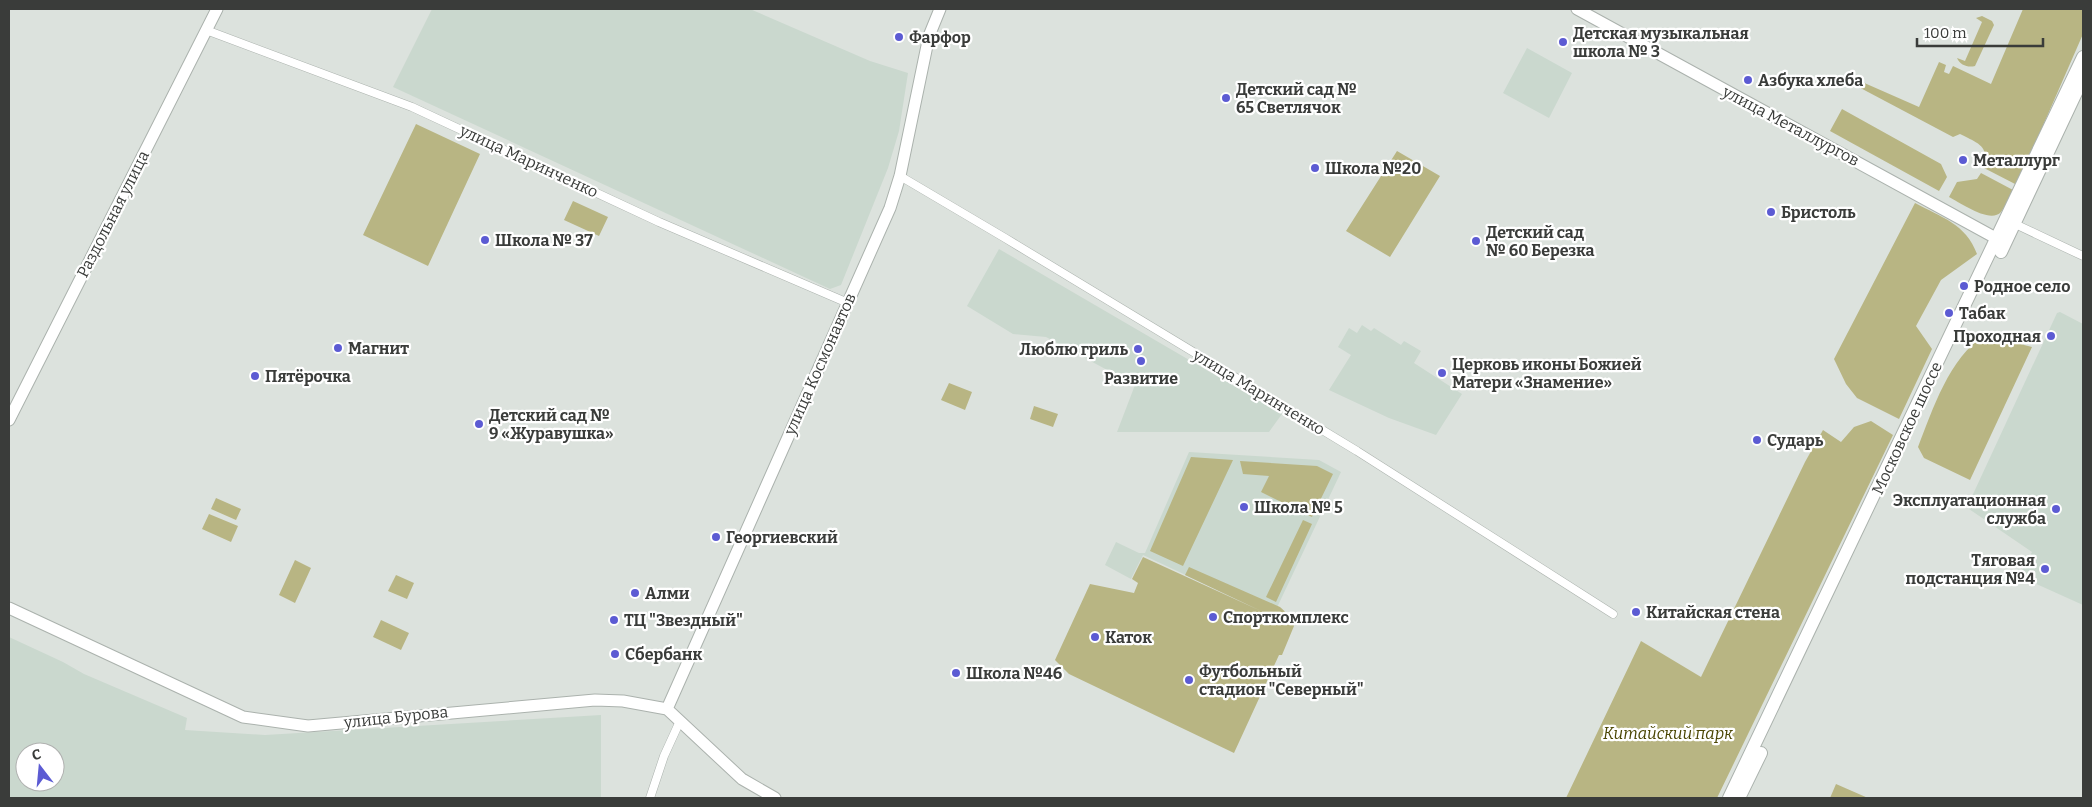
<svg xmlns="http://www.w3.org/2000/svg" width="2092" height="807" viewBox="0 0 2092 807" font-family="Bitter,serif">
<rect width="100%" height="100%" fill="#dce2dd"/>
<path fill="#cad8ce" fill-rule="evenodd" d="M432 9H750L870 61 908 73 899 131 888 168 841 285 830 289 393 87Z
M1527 48 1572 73 1549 118 1503 93Z
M999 249 1282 414 1269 432H1117L1135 385 1046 337 1013 334 967 306Z
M2060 312 2083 324V605L2019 576 2032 552 1969 509 1968 505 2057 313Z
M1362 325 1371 331 1374 328 1401 345 1404 341 1421 351 1414 363 1462 394 1436 435 1389 418 1329 390 1351 355 1338 347 1349 328 1357 333Z
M1189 452 1319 460 1341 472 1273 616 1143 555 1131 579 1105 565 1116 542 1139 553H1145Z
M9 637 63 662 84 674 187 718 185 730 265 735 601 715V798H9ZM25 752H55V782H25Z"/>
<path fill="#b8b583" d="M2023 9H2083V34L2017 185 1984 168C1990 145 1977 143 1960 134L1953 137 1851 83 1853 78 1919 107 1939 62 1946 65 1944 72 1949 74 1953 66 1991 84Z
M1982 16 1992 21 1994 25 1975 66C1968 68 1960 65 1957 58L1965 61 1982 22 1976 18Z
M1842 109 1941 164 1947 177 1939 191 1830 131Z
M416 124 480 154 428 266 363 235Z
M1397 151 1440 176 1390 257 1346 231Z
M1981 173 2013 190C2009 197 2006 206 2001 212 1990 224 1961 203 1949 197L1957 182 1977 179Z
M573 201 608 217 599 236 564 220Z
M1915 203C1941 217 1966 224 1977 254L1941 280 1916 326 1932 349 1899 419 1857 398 1846 384 1834 359Z
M1985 335 2032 347 1970 480 1924 458 1918 447C1933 409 1949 358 1985 335Z
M949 383 972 392 965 410 941 400Z
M1034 406 1058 414 1053 427 1030 419Z
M1871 421 1893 435 1717 798H1566L1641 641 1701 677 1805 462 1823 430 1841 442 1854 427Z
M1191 457 1233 460 1183 566 1150 551Z
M1240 461 1317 466 1333 474 1312 517 1261 492 1269 476 1243 474Z
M216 498 241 509 236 520 211 509Z
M209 514 238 526 231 542 202 529Z
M1303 520 1312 524 1276 602 1266 597Z
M1143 557 1261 611 1185 575 1189 567 1280 607 1291 617 1294 626 1282 655H1279L1234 753 1069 674 1055 660 1090 584 1134 593 1138 583 1132 579Z
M295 560 311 568 295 603 279 595Z
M396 575 414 583 407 599 388 591Z
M381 620 409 633 401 650 373 637Z
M1836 784 1868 798H1830Z"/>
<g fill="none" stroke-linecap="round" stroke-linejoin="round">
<g stroke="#abb2ad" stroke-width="9">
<path id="minor" d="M206 30 412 107 659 222 848 303
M900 176 1005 238 1357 451 1613 614
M2013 223 2083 256
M650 798 664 756 680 721"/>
</g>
<g stroke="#abb2ad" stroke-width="13">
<path id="secondary" d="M1577 9 2003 242
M9 420 217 9
M9 608 243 717 308 726 595 700 623 701 667 709 742 779 775 798
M667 709 890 208 900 176 929 36 940 9"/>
</g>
<g stroke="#abb2ad" stroke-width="14">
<path id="primary" d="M2001 252 2083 78
M1729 798 2083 57
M1739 798 1761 753"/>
</g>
<use href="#minor" stroke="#fff" stroke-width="8"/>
<use href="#secondary" stroke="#fff" stroke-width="11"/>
<use href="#primary" stroke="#fff" stroke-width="12"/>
</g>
<g fill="#5c5bd3" stroke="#fff" stroke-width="2">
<circle cx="899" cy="37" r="5"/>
<circle cx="1563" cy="42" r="5"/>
<circle cx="1748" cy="80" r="5"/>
<circle cx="1226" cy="98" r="5"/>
<circle cx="1963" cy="160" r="5"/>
<circle cx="1315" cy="168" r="5"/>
<circle cx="1771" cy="212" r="5"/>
<circle cx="485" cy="240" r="5"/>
<circle cx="1476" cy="241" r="5"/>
<circle cx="1964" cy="286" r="5"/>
<circle cx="1949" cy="313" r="5"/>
<circle cx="2051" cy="336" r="5"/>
<circle cx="338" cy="348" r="5"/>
<circle cx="1138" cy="349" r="5"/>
<circle cx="1141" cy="361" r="5"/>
<circle cx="1442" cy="373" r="5"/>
<circle cx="255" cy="376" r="5"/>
<circle cx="479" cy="424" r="5"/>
<circle cx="1757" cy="440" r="5"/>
<circle cx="1244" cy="507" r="5"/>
<circle cx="2056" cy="509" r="5"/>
<circle cx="716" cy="537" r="5"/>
<circle cx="2045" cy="569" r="5"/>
<circle cx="635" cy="593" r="5"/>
<circle cx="1636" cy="612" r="5"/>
<circle cx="1213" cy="617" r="5"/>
<circle cx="614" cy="620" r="5"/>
<circle cx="1095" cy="637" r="5"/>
<circle cx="615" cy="654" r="5"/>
<circle cx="956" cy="673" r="5"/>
<circle cx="1189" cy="680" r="5"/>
</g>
<g text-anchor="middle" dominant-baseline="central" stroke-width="4.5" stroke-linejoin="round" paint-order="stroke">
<g font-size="16" font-weight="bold" fill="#3a3c3a" stroke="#fff" text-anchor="start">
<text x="1573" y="33">Детская музыкальная<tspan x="1573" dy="18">школа № 3</tspan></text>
<text x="909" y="37">Фарфор</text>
<text x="1758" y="80">Азбука хлеба</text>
<text x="1236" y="89">Детский сад №<tspan x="1236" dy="18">65 Светлячок</tspan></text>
<text x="1973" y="160">Металлург</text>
<text x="1325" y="168">Школа №20</text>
<text x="1781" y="212">Бристоль</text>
<text x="1486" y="232">Детский сад<tspan x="1486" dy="18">№ 60 Березка</tspan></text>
<text x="495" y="240">Школа № 37</text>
<text x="1974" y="286">Родное село</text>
<text x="1959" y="313">Табак</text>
<text x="2041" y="336" text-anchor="end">Проходная</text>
<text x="348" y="348">Магнит</text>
<text x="1128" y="349" text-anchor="end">Люблю гриль</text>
<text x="1452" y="364">Церковь иконы Божией<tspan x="1452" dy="18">Матери «Знамение»</tspan></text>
<text x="265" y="376">Пятёрочка</text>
<text x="1141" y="378" text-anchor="middle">Развитие</text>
<text x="489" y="415">Детский сад №<tspan x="489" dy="18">9 «Журавушка»</tspan></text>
<text x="1767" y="440">Сударь</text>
<text x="2046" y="500" text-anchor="end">Эксплуатационная<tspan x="2046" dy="18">служба</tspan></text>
<text x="1254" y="507">Школа № 5</text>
<text x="726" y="537">Георгиевский</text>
<text x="2035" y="560" text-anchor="end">Тяговая<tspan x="2035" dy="18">подстанция №4</tspan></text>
<text x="645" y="593">Алми</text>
<text x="1646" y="612">Китайская стена</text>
<text x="1223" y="617">Спорткомплекс</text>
<text x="624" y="620">ТЦ "Звездный"</text>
<text x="1105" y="637">Каток</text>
<text x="625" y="654">Сбербанк</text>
<text x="1199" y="671">Футбольный<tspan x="1199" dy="18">стадион "Северный"</tspan></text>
<text x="966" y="673">Школа №46</text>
</g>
<g font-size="16" fill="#3a3c3a" stroke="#fff">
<text transform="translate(1791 126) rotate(28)">улица Металлургов</text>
<text transform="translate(529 161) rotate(25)">улица Маринченко</text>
<text transform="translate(113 214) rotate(-63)">Раздольная улица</text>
<text transform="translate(820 364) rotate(-66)">улица Космонавтов</text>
<text transform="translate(1259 392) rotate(31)">улица Маринченко</text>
<text transform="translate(1907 428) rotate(-65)">Московское шоссе</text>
<text transform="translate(396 717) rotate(-6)">улица Бурова</text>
</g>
<g font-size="16" font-style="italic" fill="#4a4502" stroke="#fff">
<text x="1668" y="733">Китайский парк</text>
</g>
</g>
<rect width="2092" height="807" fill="none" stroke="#3a3c3a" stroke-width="20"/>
<g transform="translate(40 767) rotate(344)"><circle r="24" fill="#ffffff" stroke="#b0b1b0"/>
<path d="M0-4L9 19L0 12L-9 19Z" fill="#5c5bd3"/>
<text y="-8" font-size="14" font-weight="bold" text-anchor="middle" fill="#3a3c3a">С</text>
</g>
<path d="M1917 38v8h126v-8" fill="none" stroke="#3a3c3a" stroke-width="2.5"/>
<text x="1924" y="38" font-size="15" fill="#3a3c3a" stroke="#ffffff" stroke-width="4" paint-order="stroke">100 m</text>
</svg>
